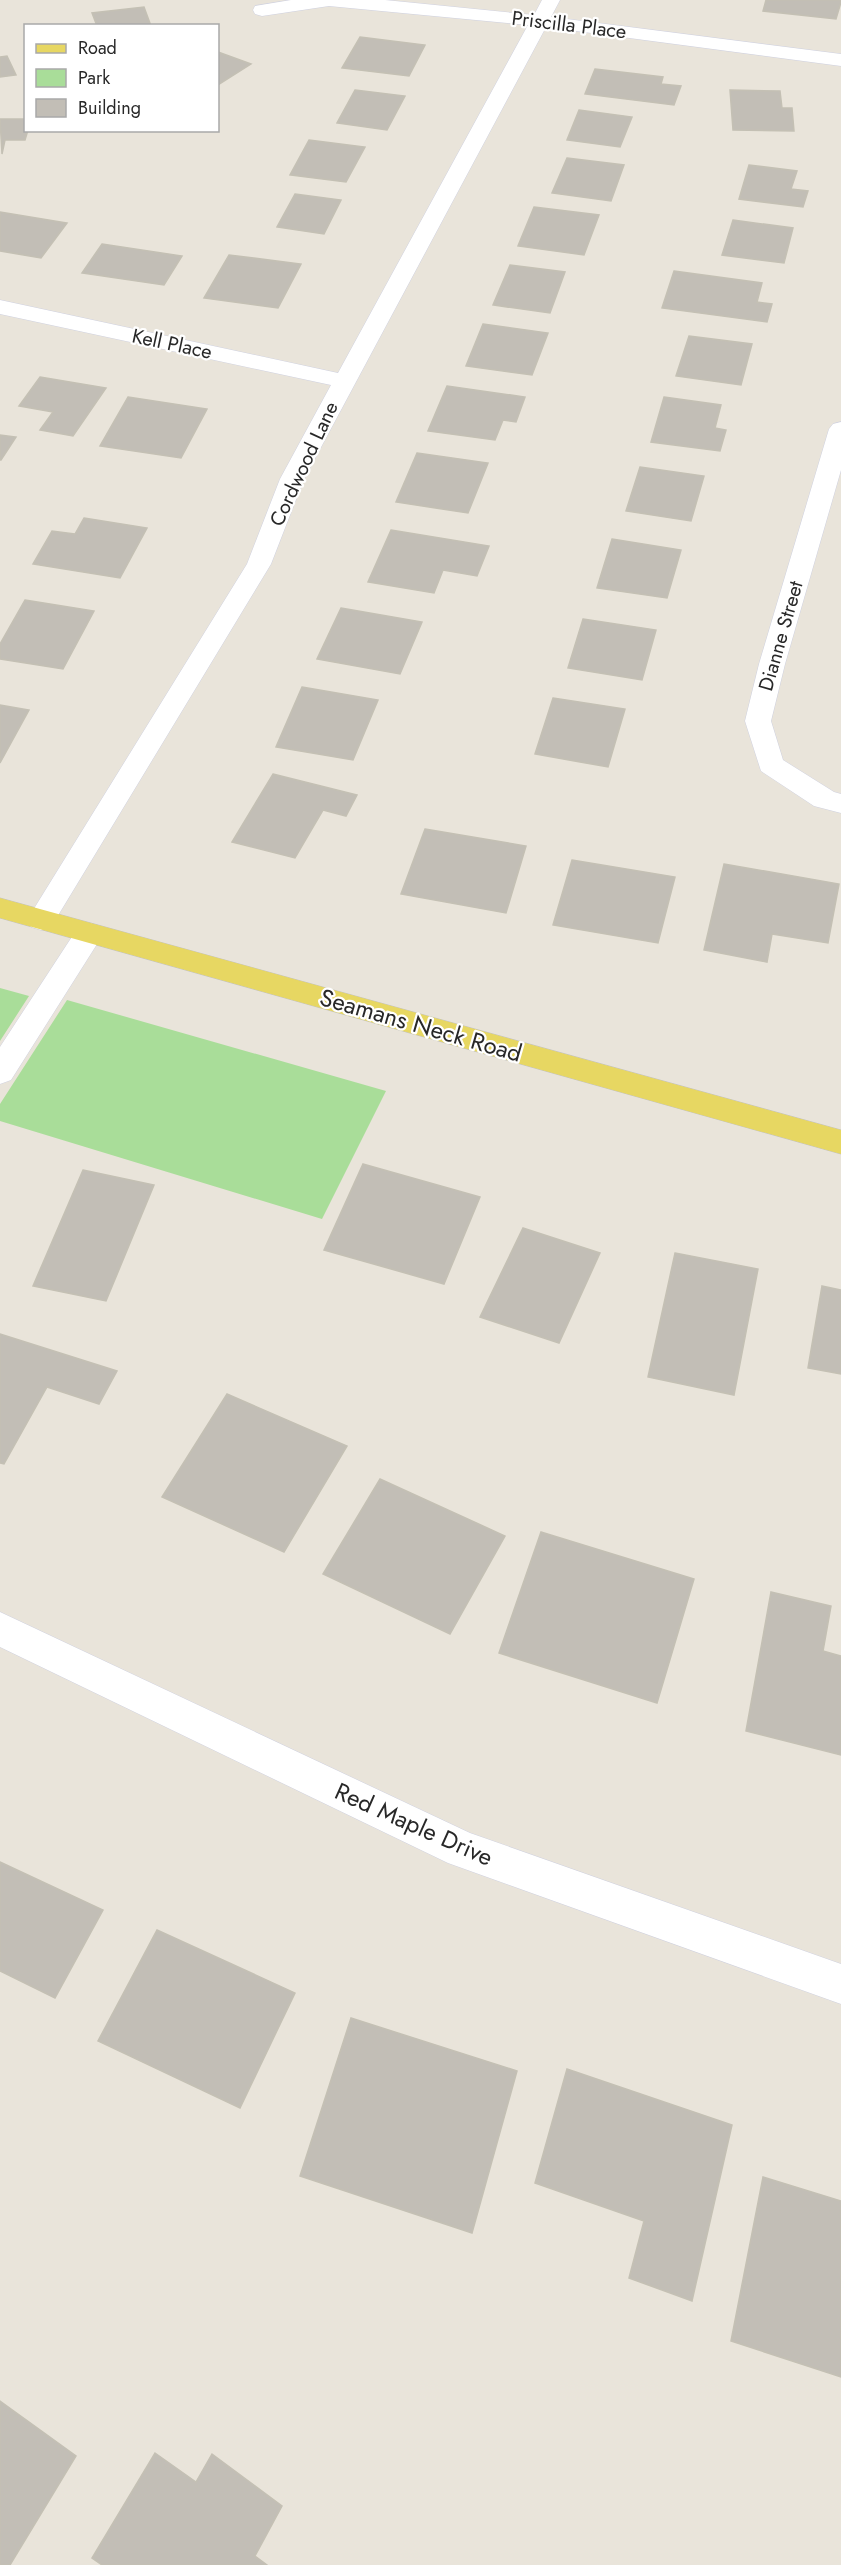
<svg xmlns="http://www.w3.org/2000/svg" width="841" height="2565" viewBox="0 0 841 2565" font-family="Jost,sans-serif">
<rect width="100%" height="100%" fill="#e9e4da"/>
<path fill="#a9dd99" d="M0 988 29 996 0 1041Z
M67 1000 386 1091 322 1219 0 1121V1104Z"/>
<path fill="#c2beb6" stroke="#c4c0b4" stroke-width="1.5" d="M766 0H841V2L836 19 763 11Z
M144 7 151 26H97L92 13Z
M360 37 425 45 409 76 342 68Z
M218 52 251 64 218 85Z
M7 56 16 75 0 77V57Z
M595 69 663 77 661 84 681 86 674 105 585 94Z
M355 90 405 96 387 130 337 123Z
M730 90 780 91 782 108H792L794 131 733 130Z
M579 110 632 117 620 147 567 140Z
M0 119H26V130H28L25 140H5L2 154Z
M309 140 365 147 346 182 290 175Z
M567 158 624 165 611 201 552 193Z
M749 165 797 171 791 189 808 191 803 207 739 199Z
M295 194 341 200 324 234 277 227Z
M534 207 599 215 584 255 518 246Z
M0 212 67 223 41 258 0 251Z
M733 220 793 228 784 263 722 255Z
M102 244 182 256 164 285 82 273Z
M229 255 301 264 278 308 204 298Z
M510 265 565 272 550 313 493 305Z
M674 271 762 283 757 302 772 304 767 322 662 308Z
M483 324 548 333 532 375 466 366Z
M689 336 752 344 741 385 676 376Z
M40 377 106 388 73 436 40 430 53 412 19 406Z
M447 386 525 397 516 422 503 420 495 440 428 431Z
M128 397 207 409 181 458 100 446Z
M664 397 721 405 715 428 726 430 720 451 651 442Z
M0 435 16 437 1 460H0Z
M417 453 488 463 468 513 396 502Z
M640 467 704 476 691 521 626 511Z
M84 518 147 528 120 578 33 564 52 531 75 534Z
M391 530 489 546 477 576 443 570 434 593 368 582Z
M612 539 681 550 667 598 597 588Z
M25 600 94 611 63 669 0 659V644Z
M341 608 422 622 400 674 317 659Z
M583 619 656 630 642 680 568 668Z
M302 687 378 700 353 760 276 747Z
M553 698 625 709 608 767 535 754Z
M0 705 29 710 0 763Z
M273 774 357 795 346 816 323 810 295 858 232 842Z
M425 829 526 846 506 913 401 894Z
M572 860 675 877 658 943 553 925Z
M724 864 839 884 828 943 772 934 767 962 704 950Z
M363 1164 480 1197 444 1284 324 1250Z
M83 1170 154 1185 106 1301 33 1286Z
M523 1228 600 1253 559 1343 480 1317Z
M675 1253 758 1269 734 1395 648 1377Z
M822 1286 841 1290V1374L808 1368Z
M0 1334 117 1371 99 1404 47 1387 4 1464 0 1463Z
M227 1394 347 1446 284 1552 162 1497Z
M380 1479 505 1536 450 1634 323 1574Z
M541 1532 694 1579 657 1703 499 1653Z
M771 1592 831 1606 823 1651 841 1656V1755L746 1731Z
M0 1862 103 1910 55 1998 0 1971Z
M157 1930 295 1993 240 2108 98 2041Z
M351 2018 517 2071 472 2233 300 2176Z
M567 2069 732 2125 692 2301 629 2278 644 2221 535 2183Z
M763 2177 841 2201V2377L731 2341Z
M0 2401 76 2456 10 2565H0Z
M155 2453 196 2482 212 2454 282 2506 255 2556 267 2565H102L92 2558Z"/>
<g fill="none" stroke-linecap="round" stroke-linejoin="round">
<g stroke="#cfd1e0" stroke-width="1">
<path id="minor" d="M291 0H385L534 15 542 0H560L551 17 841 54V66L546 27 304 479 271 564 51 927 41 930 31 927 27 920 247 564 280 479 331 385 0 314V300L338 373 528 25 329 6 262 16 255 14 253 10 255 6Z
M841 422V470L785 664 771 721 783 760 834 792 841 794V813L814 806 761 771 745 721 759 664 829 429 833 424Z
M89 923 99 926 104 933 11 1080 0 1084V1047L79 926Z
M0 1612 470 1833 841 1964V2004L448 1863 0 1647Z"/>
</g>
<g stroke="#c3c3c3" stroke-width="1">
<path id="major" d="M0 898 841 1130V1154L0 918Z"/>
</g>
<use href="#minor" fill="#fff" fill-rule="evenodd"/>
<use href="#major" fill="#e7d762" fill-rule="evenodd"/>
</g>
<g text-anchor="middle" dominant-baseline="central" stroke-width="4.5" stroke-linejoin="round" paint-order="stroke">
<g font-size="20" fill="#282828" stroke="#fff">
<text transform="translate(569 25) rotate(7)">Priscilla Place</text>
<text transform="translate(172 344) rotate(12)">Kell Place</text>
<text transform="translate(304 464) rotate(-65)">Cordwood Lane</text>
<text transform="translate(781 636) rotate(-74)">Dianne Street</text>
</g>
<g font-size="24" fill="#282828" stroke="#fff">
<text transform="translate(421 1025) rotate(16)">Seamans Neck Road</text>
<text transform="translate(414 1824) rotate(24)">Red Maple Drive</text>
</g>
</g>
<rect x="24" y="24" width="195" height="108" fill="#ffffff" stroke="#a9a9a9" stroke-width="1.5"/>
<rect x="36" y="44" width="30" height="9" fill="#e7d762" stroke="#a9a9a9" stroke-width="1.5"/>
<text x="78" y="54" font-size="18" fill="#282828">Road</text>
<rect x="36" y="69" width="30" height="18" fill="#a9dd99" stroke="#a9a9a9" stroke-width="1.5"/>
<text x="78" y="84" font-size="18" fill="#282828">Park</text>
<rect x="36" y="99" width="30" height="18" fill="#c2beb6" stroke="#a9a9a9" stroke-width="1.5"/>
<text x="78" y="114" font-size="18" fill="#282828">Building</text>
</svg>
